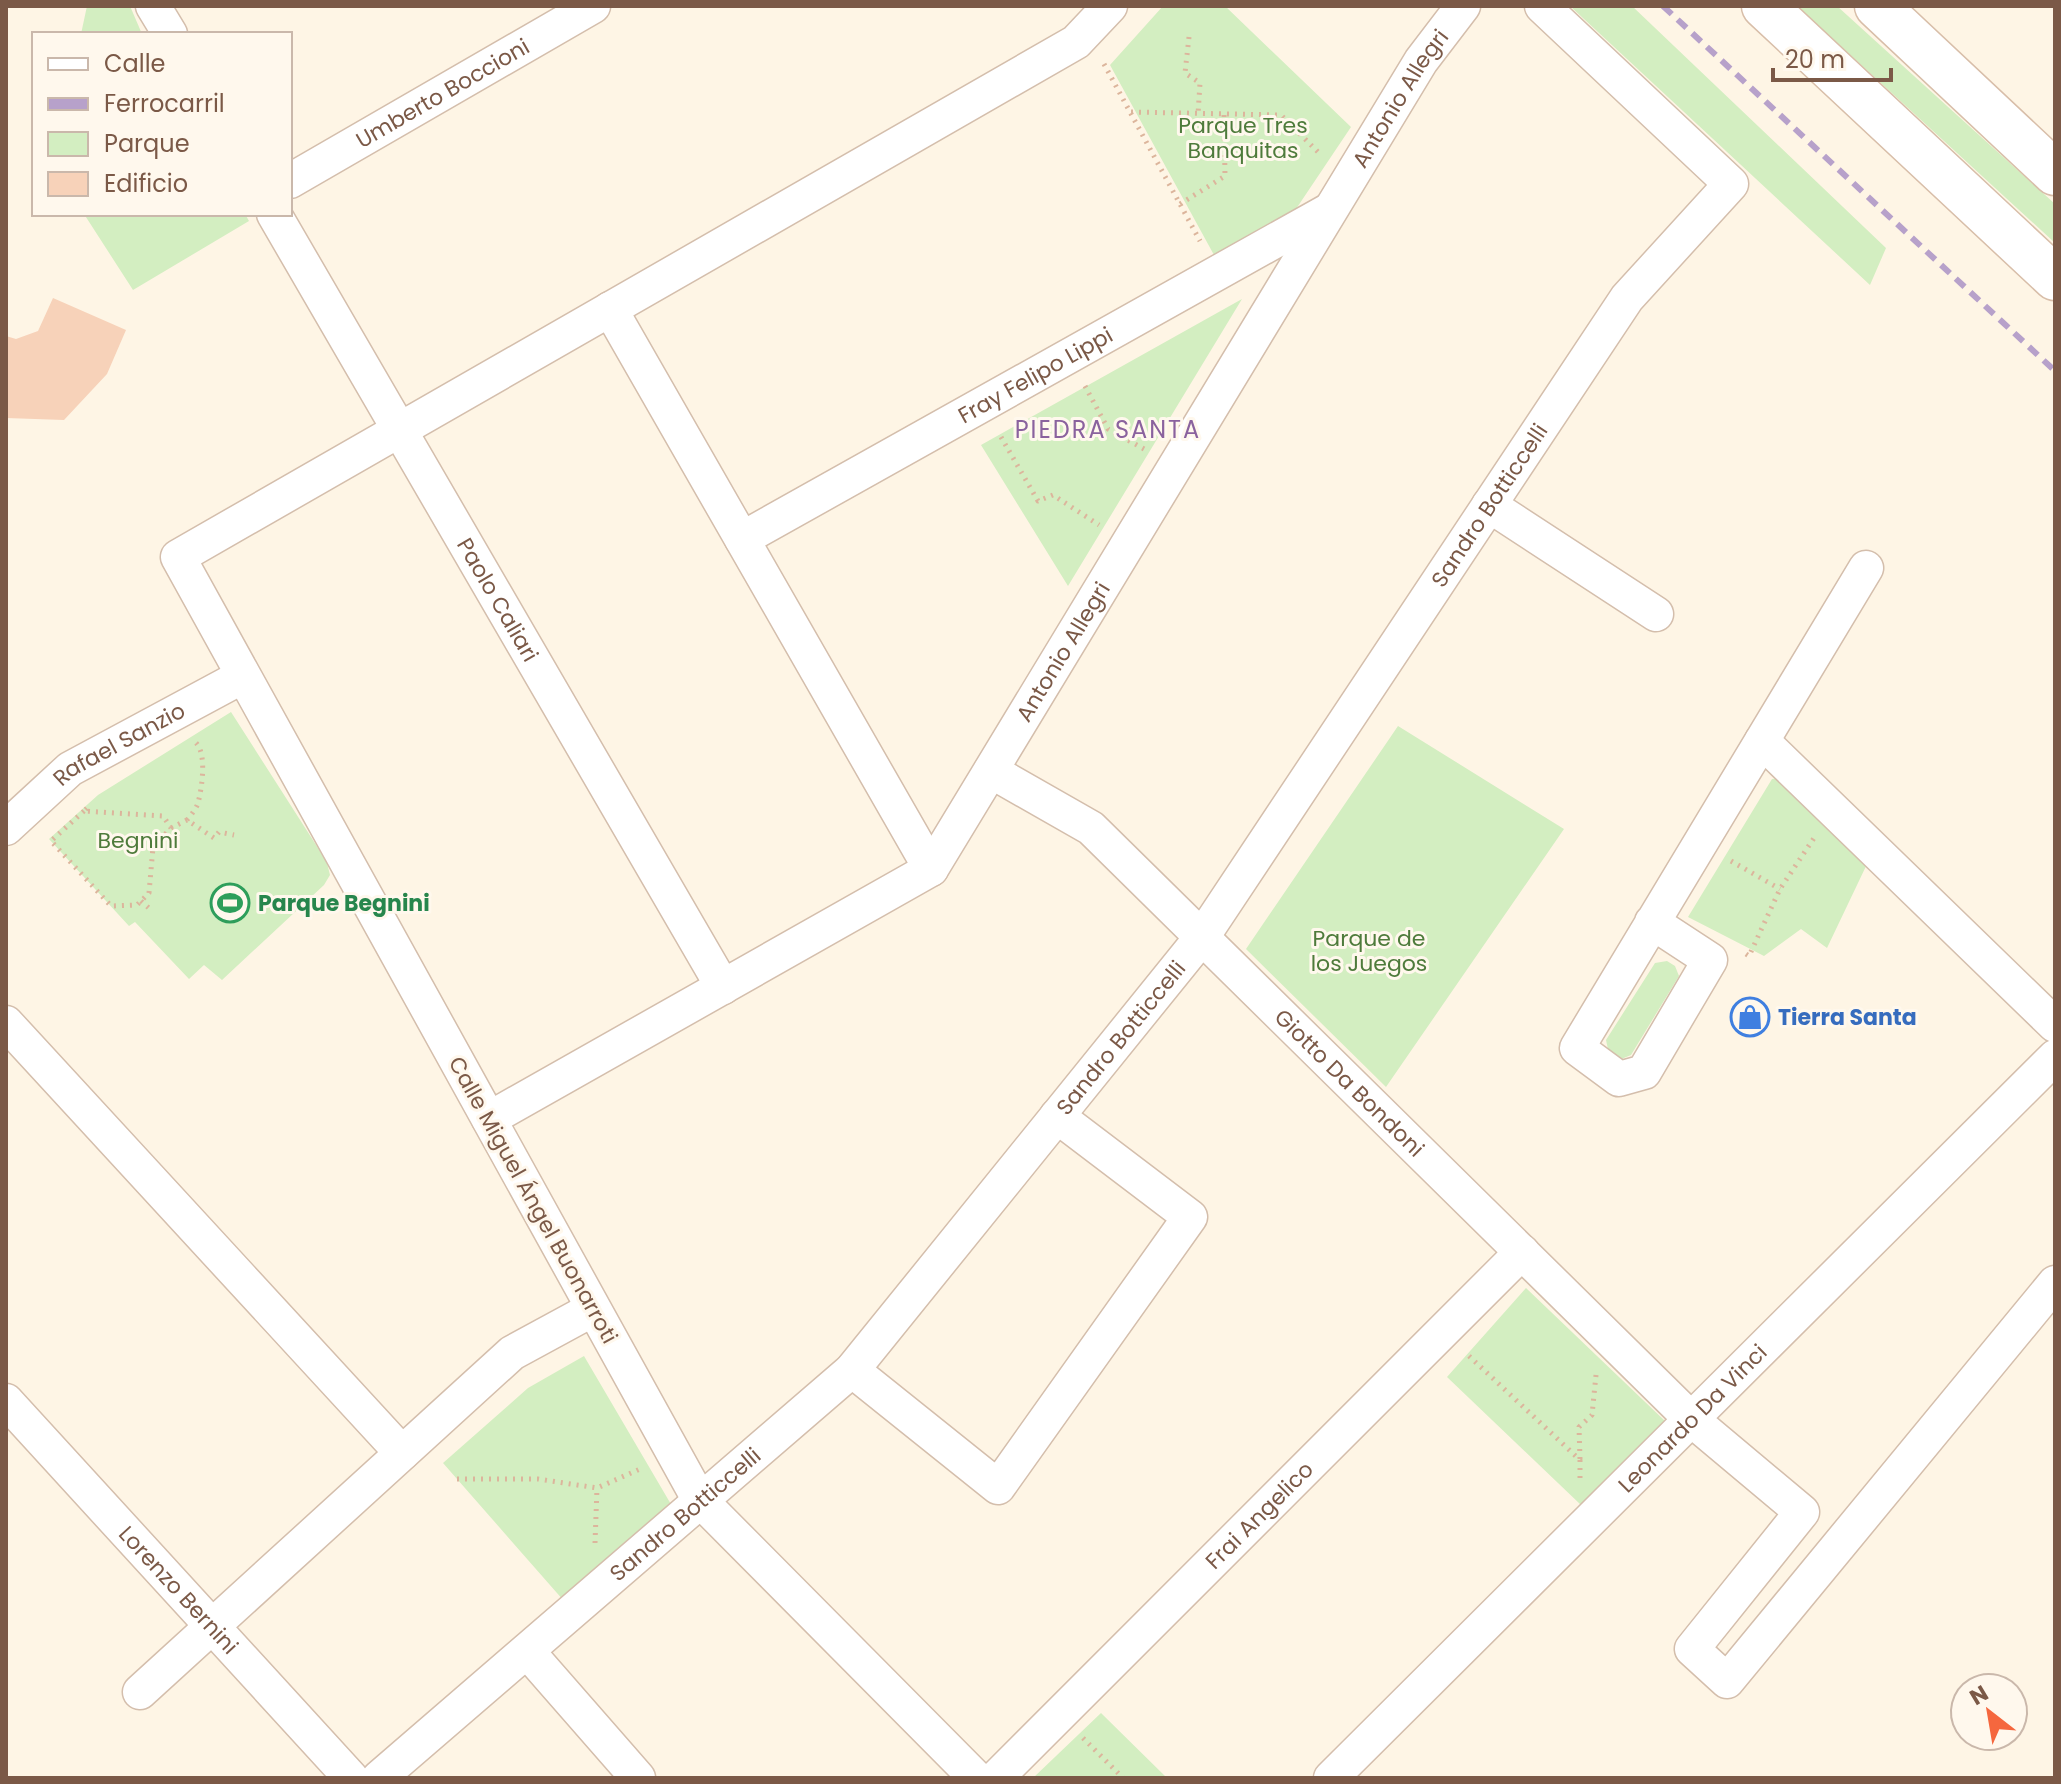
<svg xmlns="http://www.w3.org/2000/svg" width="2061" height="1784" viewBox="0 0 2061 1784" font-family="Poppins,sans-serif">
<rect width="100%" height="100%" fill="#fef5e5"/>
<path fill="#d3eec1" d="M87 6H130L142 34H81Z
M1163 6H1225L1351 127 1296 209 1214 255 1110 65Z
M1570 6H1632L1886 248 1870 285Z
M1797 6H1837L2055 204V243Z
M84 214H245L249 221 133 290Z
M1242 299 1068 586 981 445Z
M231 712 318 848 327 863 330 875 324 885 222 980 204 965 189 979 135 922 129 926 49 839 98 795Z
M1398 726 1564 829 1386 1087 1246 949Z
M1784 778 1868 862 1827 948 1801 929 1764 956 1688 917 1772 779Z
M1667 961 1675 966 1679 976 1631 1055 1619 1060 1609 1054 1606 1040 1655 963Z
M1526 1288 1666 1422 1581 1505 1447 1377Z
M584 1356 672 1506 564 1601 443 1463 528 1388Z
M1101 1713 1167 1778H1033Z"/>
<path fill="#f7d2b9" d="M53 298 126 330 107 374 64 420 6 418V336L16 339 38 331Z"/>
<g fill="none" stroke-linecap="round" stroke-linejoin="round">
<g stroke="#d4beac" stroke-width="37">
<g id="street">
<path d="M153 6 170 34"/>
<path id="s1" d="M290 181 593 6"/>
<path id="s2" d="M274 214 723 987"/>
<path d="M610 309 931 869"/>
<path d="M1489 505 1656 614"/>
<path id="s3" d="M742 539 1328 211"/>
<path d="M1762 741 2055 1025"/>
<path id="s4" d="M991 771 1091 828 1691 1419 1802 1512 1692 1649 1727 1681 2055 1283"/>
<path id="s5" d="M6 828 70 769 243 676"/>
<path d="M1652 922 1710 960 1644 1072 1619 1079 1577 1048C1673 888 1770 728 1866 568"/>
<path d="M6 1023 402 1453"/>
<path id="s6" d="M489 1119 931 869 1421 61 1463 6"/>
<path d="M852 1370 998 1487 1190 1217 1057 1116"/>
<path id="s7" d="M6 1401 351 1778"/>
<path d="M527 1651 638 1778"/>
<path d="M140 1692 512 1353 593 1309"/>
<path id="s8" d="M379 1778 852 1370 1202 937 1627 298 1731 184 1542 6"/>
<path d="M976 1778 699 1499 178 557 1076 42 1110 6"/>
<path id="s9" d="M996 1778 1522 1252"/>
<path id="s10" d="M1331 1778 2055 1057"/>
</g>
</g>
<g stroke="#d8bea9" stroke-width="47">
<path id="secondary" d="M1764 6 2055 278
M1877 6 2055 173"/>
</g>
<path stroke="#dcb59c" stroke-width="5" stroke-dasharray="2 6" stroke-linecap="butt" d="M1189 37 1185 73 1200 83 1198 115
M1104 64 1200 241
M1131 112 1281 115 1321 155
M1180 204 1225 176 1224 115
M1085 386 1108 429 1144 449
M1001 437 1038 501 1053 495 1099 525
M84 811 51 841 111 906 137 905 149 893 153 847 171 828 163 816 84 811 88 807
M187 820C191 815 196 809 198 803 202 788 207 754 196 743
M171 828 187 820 214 838 219 832 234 835
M1731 861 1780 889
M141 901 150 909
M1746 954 1749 956 1780 889 1814 838
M1469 1356 1580 1460V1478
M1580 1459 1579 1427 1592 1415 1596 1375
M457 1479H538L597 1488 640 1469
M595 1543 597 1488
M1083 1738 1123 1778"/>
<use href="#street" stroke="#fff" stroke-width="34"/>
<use href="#secondary" stroke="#fff" stroke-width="44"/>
<path stroke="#b7a1ca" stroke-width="6" stroke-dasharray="12 8" stroke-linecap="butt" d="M1663 6 2055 371"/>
</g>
<defs>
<g id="stadium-ring" transform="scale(2)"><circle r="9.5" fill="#fff8ed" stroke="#2e9e5b" stroke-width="1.5"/><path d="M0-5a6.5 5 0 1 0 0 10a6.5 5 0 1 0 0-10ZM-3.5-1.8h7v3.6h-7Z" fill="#2e9e5b"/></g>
<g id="shop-ring" transform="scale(2)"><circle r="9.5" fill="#fff8ed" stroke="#3f7fe0" stroke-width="1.5"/><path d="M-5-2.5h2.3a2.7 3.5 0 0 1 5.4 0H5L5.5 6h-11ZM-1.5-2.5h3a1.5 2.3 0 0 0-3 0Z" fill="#3f7fe0"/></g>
</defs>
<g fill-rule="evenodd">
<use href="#stadium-ring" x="230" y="903"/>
<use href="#shop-ring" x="1750" y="1017"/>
</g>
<g text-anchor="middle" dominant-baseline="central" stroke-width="6" stroke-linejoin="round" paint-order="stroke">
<g font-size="22" fill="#7b5947" stroke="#fff8ed">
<text stroke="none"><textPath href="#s1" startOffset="176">Umberto Boccioni</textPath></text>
<text stroke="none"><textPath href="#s6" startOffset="1410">Antonio Allegri</textPath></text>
<text stroke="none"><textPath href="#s3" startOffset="336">Fray Felipo Lippi</textPath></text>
<text stroke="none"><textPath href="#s8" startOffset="1700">Sandro Botticcelli</textPath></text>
<text stroke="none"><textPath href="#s2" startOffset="446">Paolo Caliari</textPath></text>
<text stroke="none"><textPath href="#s6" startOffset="762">Antonio Allegri</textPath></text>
<text stroke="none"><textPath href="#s5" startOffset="142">Rafael Sanzio</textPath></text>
<text stroke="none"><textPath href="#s8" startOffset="1052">Sandro Botticcelli</textPath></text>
<text stroke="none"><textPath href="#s4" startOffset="478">Giotto Da Bondoni</textPath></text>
<text transform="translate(533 1200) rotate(61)">Calle Miguel Ángel Buonarroti</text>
<text stroke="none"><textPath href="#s10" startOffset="510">Leonardo Da Vinci</textPath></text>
<text stroke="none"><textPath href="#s8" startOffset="404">Sandro Botticcelli</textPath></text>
<text stroke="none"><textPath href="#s9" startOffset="372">Frai Angelico</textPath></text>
<text stroke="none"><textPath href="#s7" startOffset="256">Lorenzo Bernini</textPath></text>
</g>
<g font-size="22" fill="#4e7b3b" stroke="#fff8ed">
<text x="1243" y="125">Parque Tres<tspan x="1243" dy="25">Banquitas</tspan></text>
<text x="138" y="840">Begnini</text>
<text x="1369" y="938">Parque de<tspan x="1369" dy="25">los Juegos</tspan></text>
</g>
<g font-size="22" font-weight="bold" fill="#27864d" stroke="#fff8ed" text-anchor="start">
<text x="258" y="903">Parque Begnini</text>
</g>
<g font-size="22" font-weight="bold" fill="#366cbe" stroke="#fff8ed" text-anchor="start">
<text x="1778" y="1017">Tierra Santa</text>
</g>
<g font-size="24" letter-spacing="2" fill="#8a629e" stroke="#fff8ed">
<text x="1108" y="429">PIEDRA SANTA</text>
</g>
</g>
<rect width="2061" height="1784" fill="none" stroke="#7b5947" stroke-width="16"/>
<rect x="32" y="32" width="260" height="184" fill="#fff8ed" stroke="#cab8ab" stroke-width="2"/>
<rect x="48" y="58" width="40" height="12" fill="#ffffff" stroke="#cab8ab" stroke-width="2"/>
<text x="104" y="72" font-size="24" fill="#7b5947">Calle</text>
<rect x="48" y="98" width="40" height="12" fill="#b7a1ca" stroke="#cab8ab" stroke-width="2"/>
<text x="104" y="112" font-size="24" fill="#7b5947">Ferrocarril</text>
<rect x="48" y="132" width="40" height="24" fill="#d3eec1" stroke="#cab8ab" stroke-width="2"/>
<text x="104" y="152" font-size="24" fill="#7b5947">Parque</text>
<rect x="48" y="172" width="40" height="24" fill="#f7d2b9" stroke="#cab8ab" stroke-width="2"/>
<text x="104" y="192" font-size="24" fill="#7b5947">Edificio</text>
<g transform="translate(1989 1712) rotate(329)"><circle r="38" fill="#fff8ed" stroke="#cab8ab" stroke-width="2"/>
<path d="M0-6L14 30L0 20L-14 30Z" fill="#f5673e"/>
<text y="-12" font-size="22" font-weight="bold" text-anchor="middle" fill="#7b5947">N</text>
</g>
<path d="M1773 68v12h118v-12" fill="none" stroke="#7b5947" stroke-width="4"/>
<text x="1785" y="68" font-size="24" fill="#7b5947" stroke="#fff8ed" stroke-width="6" paint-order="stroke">20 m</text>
</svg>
